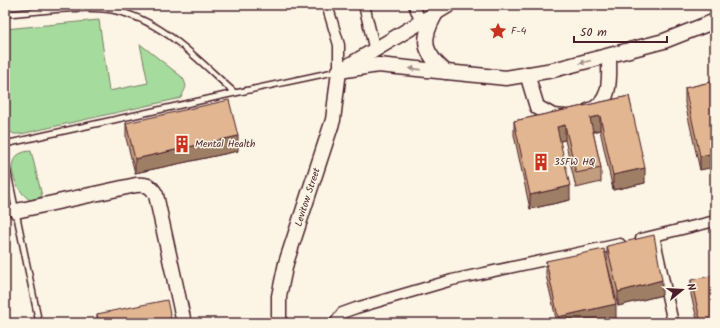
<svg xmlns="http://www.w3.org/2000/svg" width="720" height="328" viewBox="0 0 720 328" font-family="Kalam,sans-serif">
<rect width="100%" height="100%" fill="#fcf5e5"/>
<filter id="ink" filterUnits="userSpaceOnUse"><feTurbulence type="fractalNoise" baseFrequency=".025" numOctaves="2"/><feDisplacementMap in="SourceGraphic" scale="8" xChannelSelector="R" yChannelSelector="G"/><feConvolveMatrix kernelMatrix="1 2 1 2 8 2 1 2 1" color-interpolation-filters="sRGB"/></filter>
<g filter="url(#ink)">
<path fill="#a6db9e" stroke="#787d64" d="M99 20 109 91 148 83 140 44 182 77C189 88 185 87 181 98L21 134H14L5 129V29Z
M31 151 42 196 38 198 30 200C18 193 4 165 18 155 22 152 27 151 31 151Z"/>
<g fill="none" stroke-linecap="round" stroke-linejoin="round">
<g stroke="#4a1f2b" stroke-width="8">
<path id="lane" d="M5 14C37 12 81 5 112 10 162 19 199 61 235 93L338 71
M5 144 235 93
M5 159 39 323"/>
</g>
<g stroke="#4a1f2b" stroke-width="13">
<path id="street" d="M327 5 339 45V71
M364 5 375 51
M414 5 421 23
M654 236 673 323
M641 239 715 221
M335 323 342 313 356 308 452 280 620 244"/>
</g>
<g stroke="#4a1f2b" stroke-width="17">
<g id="secondary">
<path d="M435 15C420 41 424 53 446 72"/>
<path d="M348 66 449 5"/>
<path d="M339 71 378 65 506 78 553 70 664 41 715 21"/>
<path d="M527 74 537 107 553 116 566 117"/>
<path d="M588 111C613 104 609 76 609 56"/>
<path d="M16 211 136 185C146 184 151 185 156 195L184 323"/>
<path id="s1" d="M279 323V296L286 263 333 120 339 71"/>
</g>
</g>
<use href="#lane" stroke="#fcf5e5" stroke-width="5"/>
<use href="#street" stroke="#fcf5e5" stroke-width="10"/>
<use href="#secondary" stroke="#fcf5e5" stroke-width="14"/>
</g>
<path fill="#c29d7d" stroke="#4a1f2b" d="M715 81 700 170 685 103V88Z
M629 96 645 183 613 190 600 130 593 132 601 168V182L576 188 565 140 560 141 570 200 530 209 514 135V121Z
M126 123 238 151 135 173 126 138Z
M607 246 662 295 618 306 607 263 616 319 597 323H557L546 275V261H607Z
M691 280 715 323H698L691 295Z
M97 314 172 323H97Z"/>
<path fill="#9e7f66" stroke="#4a1f2b" d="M600 116V130L590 132V118Z
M565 125V140L557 142V127Z
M238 136V151L135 173V159Z
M715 153V167L700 170V156Z
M645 168V183L613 190V175Z
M570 186V200L530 209V195Z
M662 280V295L618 306V292Z
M616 304V319L597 323H558V317Z"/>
<path fill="#e1b691" stroke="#4a1f2b" d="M715 81V153L700 156 685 88Z
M629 96 645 168 613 175 600 116 590 118 601 168 576 173 565 125 557 127 570 186 530 195 514 121Z
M229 100 238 136 135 159 126 123Z
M654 235 662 280 618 292 607 246Z
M604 249 616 304 558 317 546 261Z
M715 275V323H701L691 280Z
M167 300 172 323H99L97 314Z
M5 315 7 323H5Z"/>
<defs><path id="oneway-solid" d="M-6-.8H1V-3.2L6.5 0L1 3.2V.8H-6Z"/></defs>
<g fill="#a38a88">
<use href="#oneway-solid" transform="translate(585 62) rotate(166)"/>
<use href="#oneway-solid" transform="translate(415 69) rotate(-174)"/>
</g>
</g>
<defs>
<g id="sight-bare" transform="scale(1.38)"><path d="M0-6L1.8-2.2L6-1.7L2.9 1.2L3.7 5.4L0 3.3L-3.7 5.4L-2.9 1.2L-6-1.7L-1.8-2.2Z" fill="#c8321e" stroke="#fcf5e5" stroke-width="2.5" paint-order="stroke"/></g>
<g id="building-bare" transform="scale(1.38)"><path d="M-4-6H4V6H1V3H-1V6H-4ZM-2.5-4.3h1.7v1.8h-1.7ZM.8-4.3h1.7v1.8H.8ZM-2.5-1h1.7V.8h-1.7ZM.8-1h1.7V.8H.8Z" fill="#c8321e" stroke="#fcf5e5" stroke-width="2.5" paint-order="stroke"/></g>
</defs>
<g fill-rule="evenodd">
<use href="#sight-bare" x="498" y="31"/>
<use href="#building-bare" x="182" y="144"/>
<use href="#building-bare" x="541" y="162"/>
</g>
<g text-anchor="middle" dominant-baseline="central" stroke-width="3" stroke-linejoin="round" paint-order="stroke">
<g font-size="10" fill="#4a1f2b" stroke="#fcf5e5" text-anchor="start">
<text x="511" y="31">F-4</text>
<text x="195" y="144">Mental Health</text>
<text x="554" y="162">35FW HQ</text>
</g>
<g font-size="10" fill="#4a1f2b" stroke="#fcf5e5">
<text stroke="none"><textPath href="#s1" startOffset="130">Levitow Street</textPath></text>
</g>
</g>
<rect width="720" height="328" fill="none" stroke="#fcf5e5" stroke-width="20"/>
<rect x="10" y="10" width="700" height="308" fill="none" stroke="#4a1f2b" stroke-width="1.5" filter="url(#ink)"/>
<g transform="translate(682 290) rotate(72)" stroke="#fcf5e5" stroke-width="3" paint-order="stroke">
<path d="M0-3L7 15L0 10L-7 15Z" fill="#4a1f2b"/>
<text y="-6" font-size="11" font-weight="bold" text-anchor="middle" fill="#4a1f2b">N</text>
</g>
<path d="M574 36v6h93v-6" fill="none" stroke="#4a1f2b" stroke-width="2"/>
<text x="580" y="36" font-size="12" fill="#4a1f2b" stroke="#fcf5e5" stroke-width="3" paint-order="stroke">50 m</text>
</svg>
